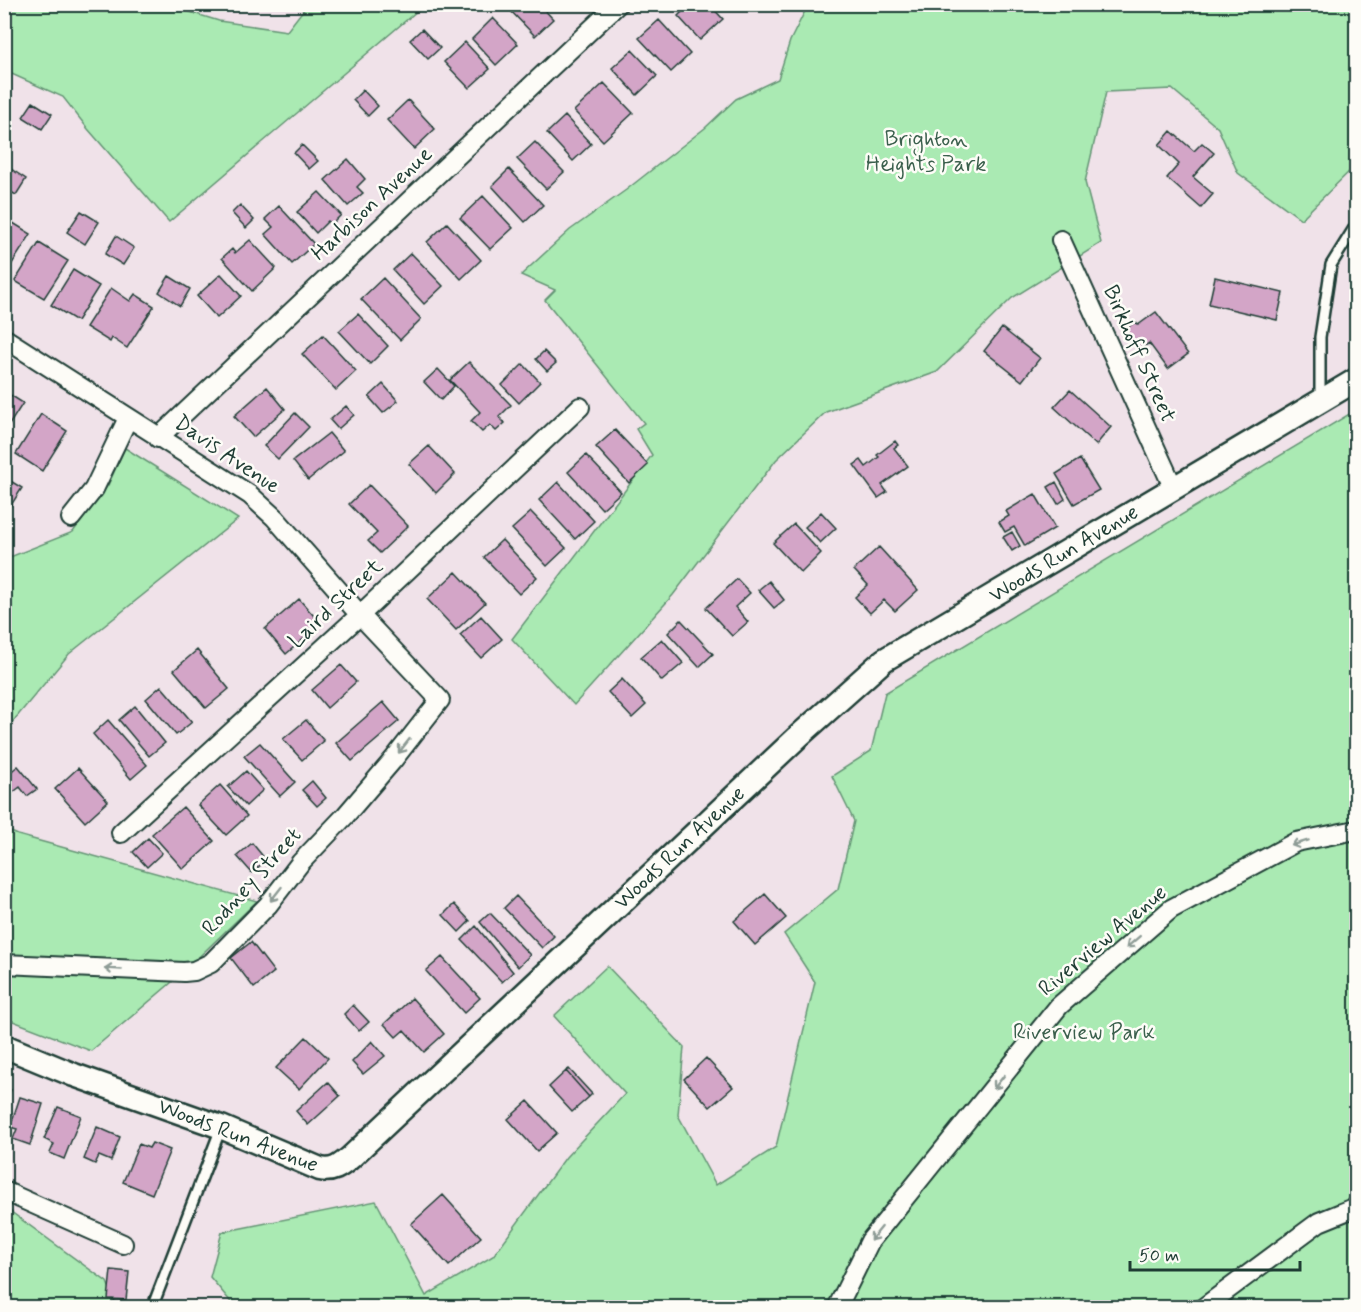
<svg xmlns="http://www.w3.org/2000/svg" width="1361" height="1312" viewBox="0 0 1361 1312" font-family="Mynerve,sans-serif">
<rect width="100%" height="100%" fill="#f0e2e9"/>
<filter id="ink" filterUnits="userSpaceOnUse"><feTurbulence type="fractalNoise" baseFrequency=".0167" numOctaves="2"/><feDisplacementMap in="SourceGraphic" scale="12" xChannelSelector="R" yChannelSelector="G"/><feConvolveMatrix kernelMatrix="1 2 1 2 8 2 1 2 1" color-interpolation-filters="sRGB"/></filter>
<g filter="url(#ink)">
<path fill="#aaeab3" stroke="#649474" stroke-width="1.5" d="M5 4 167 5 219 21 287 31 307 5H424L169 222 88 129 63 97 5 71Z
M808 5H1356V165L1301 219 1238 173 1218 128 1172 89 1106 92 1085 182 1101 243 1012 298 937 372 826 412 776 460 673 595 574 705 512 639 652 455 636 429 644 423 545 300 555 290 521 275 570 230 626 190 705 128 736 99 778 79 790 41Z
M1356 410V1307L236 1308 210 1277 222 1232 376 1201 426 1296 493 1256 566 1157 625 1094 554 1016 607 966 684 1047 678 1115 716 1185 776 1147 815 982 784 934 838 889 854 821 832 776 871 751 885 693Z
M125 448 238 519 69 654 5 731V559L73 532 108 485Z
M4 829 18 835 257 901 178 977 91 1051 5 1018Z
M4 1210 11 1212 107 1282 117 1307H5Z"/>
<path fill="#d3a5c7" stroke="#1f3d34" stroke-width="1.5" d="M510 4H539L553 19 535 36 507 7Z
M690 4H709L723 19 700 40 678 16Z
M493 18 518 44 496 65 472 39Z
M659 20 690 54 671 72 639 38Z
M422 29 440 48 428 59 410 40Z
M465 42 490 69 469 88 444 62Z
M632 50 657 76 637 95 612 68Z
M604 83 633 113 603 141 574 111Z
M363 90 378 106 368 116 353 100Z
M408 100 435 129 414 149 387 120Z
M33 102 52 114 42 129 23 117Z
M565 116 591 144 573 161 547 133Z
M1171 131 1194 151 1202 143 1214 153 1193 177 1213 194 1201 208 1167 178 1179 164 1159 145Z
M535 142 564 172 546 189 517 159Z
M302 145 318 161 309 169 294 153Z
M348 159 365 179 357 187 363 193 348 206 325 180Z
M8 167 26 179 16 195 4 188V172Z
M509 169 543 205 525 222 492 186Z
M319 192 341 215 332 224 328 221 316 233 297 212Z
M483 196 513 228 490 249 460 218Z
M240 205 254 220 246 228 232 213Z
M279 206 314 244 292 264 265 234 273 227 265 219Z
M81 211 99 222 85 244 67 232Z
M5 218 31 234 6 273 4 272Z
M447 223 481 260 461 279 427 242Z
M116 236 134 248 123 265 105 254Z
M250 240 276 268 252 291 222 258 232 249 235 253Z
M39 243 68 261 44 298 15 281Z
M411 253 443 286 424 304 393 270Z
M73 270 99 286 77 321 51 305Z
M221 274 241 296 217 318 197 296Z
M169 276 190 289 180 306 159 292Z
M1215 277 1283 293 1277 320 1209 304Z
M383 278 421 319 400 340 361 299Z
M111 288 130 301 135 294 154 306 127 348 112 338 110 342 86 327Z
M1156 312 1188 354 1168 369 1149 343 1140 350 1124 330 1135 322 1138 325Z
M358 314 388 346 370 364 339 331Z
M1002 328 1040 358 1022 381 984 351Z
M323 335 356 371 336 390 302 354Z
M544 351 556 363 547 371 536 359Z
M469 362 511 405 499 417 505 423 496 431 490 425 482 432 471 421 480 412 450 380Z
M523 364 540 382 519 403 502 385Z
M438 369 454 386 441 400 424 382Z
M383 384 398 401 383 413 369 397Z
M267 387 285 409 253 437 234 416Z
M1070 390 1111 427 1096 445 1054 407Z
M4 391 23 403 4 433Z
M346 406 354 415 338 429 330 420Z
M295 413 309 427 278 459 264 446Z
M41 414 67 431 42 471 16 454Z
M615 430 648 465 629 483 596 447Z
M329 433 344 451 308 480 293 461Z
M895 441 898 445 894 448 908 466 882 485 887 492 878 498 854 465 861 460 866 467 879 457 877 455Z
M429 446 455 474 436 493 409 464Z
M586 455 621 492 602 509 568 472Z
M1080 459 1099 490 1074 504 1056 474Z
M4 477 22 488 8 510 4 507Z
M558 482 594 521 575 539 539 500Z
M1056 482 1065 499 1058 504 1048 487Z
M369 485 408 526 380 553 368 541 377 533 349 504Z
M1035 494 1055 528 1025 546 1014 527 1005 532 999 522 1009 516 1006 511Z
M531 512 566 548 547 566 512 529Z
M821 512 836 528 820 543 805 527Z
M794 524 821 553 801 573 773 543Z
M1012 532 1020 546 1012 551 1003 537Z
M502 540 537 577 519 594 484 557Z
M879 547 918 590 895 611 884 600 870 613 855 597 868 585 854 570Z
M456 572 485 603 456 630 427 599Z
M737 579 750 593 735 607 748 622 732 636 706 608Z
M769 581 784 600 774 608 758 590Z
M299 599 321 624 286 654 265 629Z
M481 616 502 639 481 658 460 635Z
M681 620 713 654 699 667 668 633Z
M662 639 683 663 662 681 641 657Z
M197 650 229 689 206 708 174 670Z
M341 665 356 682 327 708 312 690Z
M622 679 646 705 632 718 608 692Z
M161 686 192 722 176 735 146 699Z
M383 702 399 721 352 761 336 743Z
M135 706 165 743 149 756 119 720Z
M108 720 147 765 131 779 93 734Z
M306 720 324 741 302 760 283 739Z
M260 743 295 782 280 796 244 756Z
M18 766 37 789 27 796 20 787 7 797 4 793V777Z
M78 768 108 801 85 822 55 789Z
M246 771 263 790 246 806 228 787Z
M312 781 326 798 317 806 302 790Z
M220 785 247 816 226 835 198 805Z
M183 807 214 841 183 869 152 834Z
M148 838 162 853 147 867 133 852Z
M252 843 266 860 252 873 237 856Z
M765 894 786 918 755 945 734 921Z
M516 896 554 936 542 948 504 908Z
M454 904 470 921 459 932 443 915Z
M490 913 530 955 518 967 480 922Z
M476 926 513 972 502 982 462 940Z
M251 942 274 972 254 988 231 958Z
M442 957 480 998 464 1013 426 971Z
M412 998 444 1034 424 1052 404 1030 396 1037 384 1024Z
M353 1005 369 1022 359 1031 344 1014Z
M306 1037 328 1058 299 1089 276 1068Z
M372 1041 385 1056 363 1074 352 1062Z
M706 1058 733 1087 710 1107 684 1079Z
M569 1069 592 1094 589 1097 566 1071Z
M566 1071 589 1097 572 1112 549 1087Z
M328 1082 340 1096 308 1125 296 1111Z
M4 1087 11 1090 4 1106Z
M20 1097 43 1104 30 1145 13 1139 17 1129 10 1127Z
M528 1101 557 1133 537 1151 508 1119Z
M58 1107 81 1116 64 1159 50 1153 54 1144 44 1139Z
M97 1127 120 1137 111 1161 99 1156 95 1164 84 1159Z
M152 1143 170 1150 152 1194 123 1182 139 1144 149 1148Z
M443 1195 481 1237 449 1266 411 1224Z
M111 1270 129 1272 126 1300 108 1299Z"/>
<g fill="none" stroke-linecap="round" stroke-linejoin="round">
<g stroke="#1f3d34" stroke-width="14">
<path id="service" d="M1320 400V337L1331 265 1356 225
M152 1308 221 1128"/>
</g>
<g stroke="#1f3d34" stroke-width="22">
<path id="minor" d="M1061 240 1174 489
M4 338 250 495 275 518 360 615 440 700 393 760 345 816 301 862 268 905 211 963 194 971 184 972 4 964
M158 438 618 4
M71 518 94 489 128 418
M121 833 360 615 580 407
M4 1191 123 1244
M837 1308 870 1241 1059 1006 1171 909 1296 842 1356 830
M1203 1308 1319 1222 1356 1207"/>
</g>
<g stroke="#1f3d34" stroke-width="27">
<path id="tertiary" d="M4 1046 74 1075 221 1127 320 1169C333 1172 340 1166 350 1158L801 734 884 660 1356 380"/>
</g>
<use href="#service" stroke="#fdfcf7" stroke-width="9"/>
<use href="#minor" stroke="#fdfcf7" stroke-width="18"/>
<use href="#tertiary" stroke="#fdfcf7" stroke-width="22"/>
</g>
<defs><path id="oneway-shaft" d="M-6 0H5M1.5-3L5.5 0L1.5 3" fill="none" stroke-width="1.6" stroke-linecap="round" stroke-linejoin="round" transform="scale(1.5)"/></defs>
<g stroke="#8e9c96">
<use href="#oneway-shaft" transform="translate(404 746) rotate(128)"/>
<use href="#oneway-shaft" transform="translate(1300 843) rotate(163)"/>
<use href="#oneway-shaft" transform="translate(276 894) rotate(128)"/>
<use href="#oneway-shaft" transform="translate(1133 942) rotate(139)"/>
<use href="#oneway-shaft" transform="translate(113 969) rotate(-177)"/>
<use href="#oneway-shaft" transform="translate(999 1082) rotate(128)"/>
<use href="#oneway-shaft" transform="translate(876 1234) rotate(129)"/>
</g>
</g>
<g text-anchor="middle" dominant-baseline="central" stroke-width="5" stroke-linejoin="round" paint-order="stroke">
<g font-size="22" fill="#3b604d" stroke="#fdfcf7">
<text x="926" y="140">Brighton<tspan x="926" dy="25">Heights Park</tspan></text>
<text x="1084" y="1033">Riverview Park</text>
</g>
<g font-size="22" fill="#1f3d34" stroke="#fdfcf7">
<text transform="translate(372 204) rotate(-43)">Harbison Avenue</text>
<text transform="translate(1139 354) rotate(66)">Birkhoff Street</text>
<text transform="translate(227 455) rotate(34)">Davis Avenue</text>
<text transform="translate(1064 554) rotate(-31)">Woods Run Avenue</text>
<text transform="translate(336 604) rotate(-43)">Laird Street</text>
<text transform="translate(680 848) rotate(-43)">Woods Run Avenue</text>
<text transform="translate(252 882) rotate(-48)">Rodney Street</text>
<text transform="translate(1103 941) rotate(-40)">Riverview Avenue</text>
<text transform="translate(238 1136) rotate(21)">Woods Run Avenue</text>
</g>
</g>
<rect width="1361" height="1312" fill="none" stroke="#fdfcf7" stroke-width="24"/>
<rect x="12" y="12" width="1337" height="1288" fill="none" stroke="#1f3d34" stroke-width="2" filter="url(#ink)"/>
<path d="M1130 1261v9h170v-9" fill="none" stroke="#1f3d34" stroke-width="3"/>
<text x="1139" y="1261" font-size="18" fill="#1f3d34" stroke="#fdfcf7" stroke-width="4.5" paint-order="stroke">50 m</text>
</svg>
